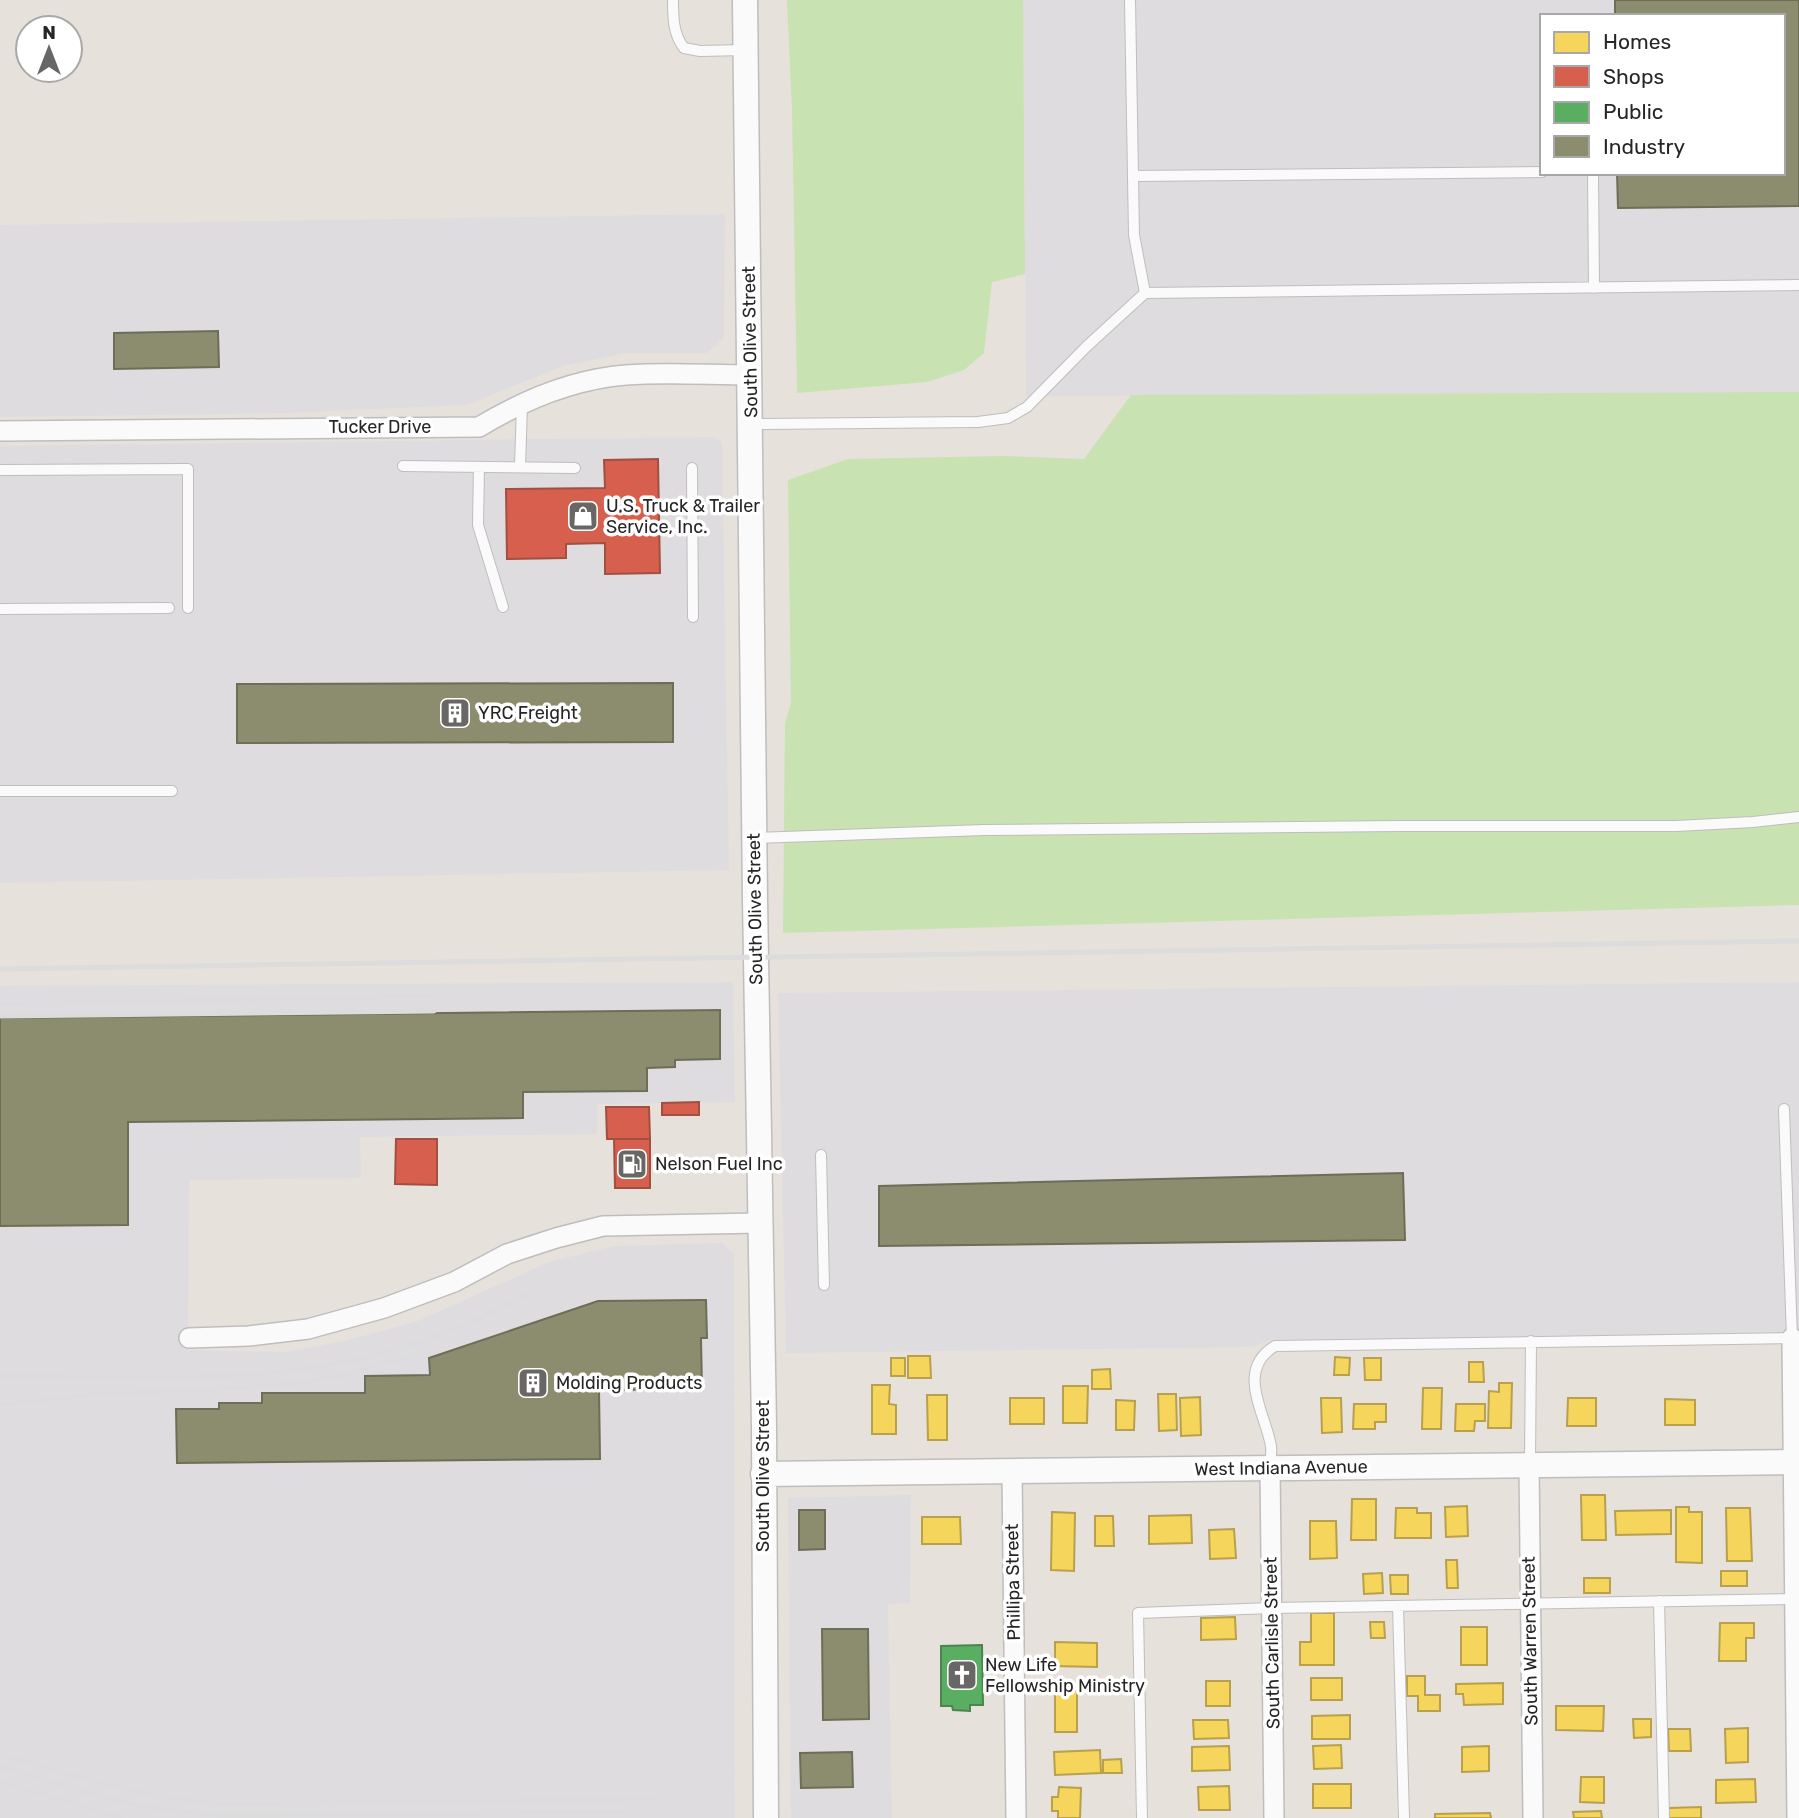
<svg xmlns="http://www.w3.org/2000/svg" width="1799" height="1818" viewBox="0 0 1799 1818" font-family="Rubik,sans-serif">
<rect width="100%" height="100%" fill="#e6e1db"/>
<path fill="#dfdcdf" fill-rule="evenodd" d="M1023 0H1799V392L1026 396ZM1542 16H1783V173H1542Z
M725 214 724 338 707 353H625L563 366 467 405 283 413 0 417V225Z
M713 437 722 442 729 870 0 883V446Z
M733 982 735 1102 597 1104V1134L360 1137 361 1178 189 1180 188 1350 283 1352 345 1341 418 1321 549 1262 614 1246 722 1243 734 1254 735 1818H0V986Z
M1799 982V1333L1270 1340 1252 1347 786 1353 778 993Z
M911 1495 910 1603 888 1604 892 1818H791L788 1498Z"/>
<path fill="#c9e2b2" d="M787 0H1023L1025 274 992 282 984 353 964 370 927 382 797 393 792 110Z
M1799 392V905L783 933 785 724 791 703 788 480 848 459 1004 456 1084 459 1131 395Z"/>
<path fill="#f6d55c" stroke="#b8a04c" stroke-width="2" d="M908 1356H930L931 1378H908Z
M1335 1357 1350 1358 1349 1375H1334Z
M891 1358H905V1376H891Z
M1364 1358H1381V1380H1365Z
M1469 1362H1483L1484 1382H1469Z
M1110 1369 1111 1389H1092V1370Z
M1499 1383H1512L1511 1428H1488L1489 1391 1499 1392Z
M872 1385H890L889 1404 896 1405V1434H872Z
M1063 1386H1088L1087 1423H1063Z
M1423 1388H1442L1441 1429H1422Z
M1158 1394H1176L1177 1430 1159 1431Z
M927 1395H947V1440H928Z
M1200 1397 1201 1435 1181 1436 1180 1398Z
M1010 1398H1044V1424H1010Z
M1321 1398H1341L1342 1432 1322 1433Z
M1568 1398H1596V1426H1567Z
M1665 1399 1695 1400V1425H1665Z
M1116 1400 1135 1401 1134 1430H1116Z
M1354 1404H1386V1422H1375V1429H1353Z
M1456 1404H1485V1421H1475L1474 1431H1455Z
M1581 1495H1605L1606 1540H1582Z
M1352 1499H1376V1540H1351Z
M1467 1506 1468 1536 1446 1537 1445 1507Z
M1676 1507H1689V1512H1702V1563L1676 1562Z
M1396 1508H1417V1513H1431V1538H1395Z
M1726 1508H1750L1752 1561H1727Z
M1671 1510V1534L1616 1535 1615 1511Z
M1052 1512 1075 1513 1074 1571 1051 1570Z
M1191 1515 1192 1543 1149 1544V1516Z
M1095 1516H1113L1114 1546H1095Z
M922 1517H960L961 1544H922Z
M1310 1521H1336L1337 1558 1310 1559Z
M1234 1529 1236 1558 1210 1559 1209 1530Z
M1446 1560H1457L1458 1588H1447Z
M1721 1571H1747V1586H1721Z
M1382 1573 1383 1593 1364 1594 1363 1574Z
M1390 1575H1408V1594H1391Z
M1584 1578H1610V1593H1584Z
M1311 1613H1334V1665H1300V1642H1311Z
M1235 1617 1236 1639 1201 1640V1618Z
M1370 1622H1384L1385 1638H1371Z
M1720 1623H1754V1638H1746V1661H1719Z
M1461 1627H1487V1665H1461Z
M1055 1642 1097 1643V1667L1055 1666Z
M1407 1676H1425V1695H1440V1711H1418V1696H1407Z
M1311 1678H1342V1700H1311Z
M1206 1681H1230V1706H1206Z
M1503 1683V1704L1464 1705 1463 1694H1456V1684Z
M1055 1691H1077V1732H1055Z
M1556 1706H1604L1603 1731 1556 1730Z
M1350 1715V1739H1312V1716Z
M1633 1719H1651V1737L1634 1738Z
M1193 1720H1228L1229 1738 1194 1739Z
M1748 1728V1762L1726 1763 1725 1729Z
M1668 1729H1690L1691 1751H1669Z
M1341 1745 1342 1768 1314 1769 1313 1746Z
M1229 1746 1230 1770 1192 1771V1747Z
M1489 1746V1771L1462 1772V1747Z
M1100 1750 1101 1773 1055 1775 1054 1752Z
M1121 1759 1122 1773H1103V1760Z
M1581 1777H1604V1803L1580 1802Z
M1755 1779 1756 1802 1716 1803V1780Z
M1313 1784H1351V1808H1313Z
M1229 1786 1230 1810H1199L1198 1787Z
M1059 1787 1081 1788 1080 1818H1058V1811H1052V1797H1058Z
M1701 1807V1818H1668V1808Z
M1601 1811 1602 1818H1574L1573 1812Z
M1490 1813 1491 1818H1435V1814Z"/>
<path fill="#d6604d" stroke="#a14f41" stroke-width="2" d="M658 459 660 573 605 574V543L566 544V558L507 559 506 489 605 488 604 460Z
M699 1102V1115H662V1103Z
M606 1107H649L650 1139H607Z
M396 1139H437V1185L395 1184Z
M614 1139H650V1188H615Z"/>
<path fill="#5aae61" stroke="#4a854f" stroke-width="2" d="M982 1645 983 1705H970V1711L953 1710 952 1706H941V1646Z"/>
<path fill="#8c8c6e" stroke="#6d6d58" stroke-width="2" d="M1615 0H1799V206L1618 208 1617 173H1783V16H1615Z
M218 331 219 367 114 369V333Z
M673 683V742L237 743V684Z
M720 1010V1059L675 1060V1067L647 1068V1091L523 1092V1118L128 1122V1225L0 1226V1018Z
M1403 1173 1405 1240 879 1246V1186Z
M701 1300H706L707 1338H701L702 1389 599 1390 600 1459 177 1463 176 1409H219V1403H262V1393H365V1376L430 1375 429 1358 598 1301Z
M799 1510H825V1549L799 1550Z
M822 1629H868L869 1719 823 1720Z
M852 1752 853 1787 801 1788 800 1753Z"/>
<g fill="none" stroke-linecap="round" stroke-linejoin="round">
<g stroke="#bfbdbd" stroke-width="12">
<path id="service" d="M673 0C673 17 673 34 684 48L700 51 745 50
M1130 0 1134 235 1145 293
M1593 173 1594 288
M1133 176 1542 172
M751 424 978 422 1008 418 1027 407 1086 347 1145 293 1799 285
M403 466 575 468
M479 467 478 525 503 607
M520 467 522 404
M692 468 693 617
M0 470 188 469V608
M0 609 169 608
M0 791H172
M755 838 984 830 1399 826H1676L1753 822 1799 817
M1784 1109 1792 1338
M821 1155 824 1285
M1530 1463 1531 1341
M1270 1468C1270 1461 1272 1453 1271 1446 1265 1412 1235 1370 1275 1346L1795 1338
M1659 1601 1664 1818
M1398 1606 1404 1818
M1142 1818 1138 1613 1272 1608 1796 1599"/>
</g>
<g stroke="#bfbdbd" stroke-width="22">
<path id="minor" d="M0 431 479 427C522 401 574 379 626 375 667 372 709 375 750 375
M189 1338 249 1336 308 1329 384 1308 454 1282 507 1254 556 1238 603 1226 759 1223
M1792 1338 1797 1818
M1529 1465 1533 1818
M1270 1468 1274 1818
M1012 1472 1016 1818"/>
</g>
<g stroke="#bfbdbd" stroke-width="27">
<path id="tertiary" d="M745 0 755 900 764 1427 766 1818
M763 1474 1799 1462"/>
</g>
<use href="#service" stroke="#fbfafa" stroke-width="10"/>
<use href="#minor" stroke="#fbfafa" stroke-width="19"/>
<use href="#tertiary" stroke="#fbfafa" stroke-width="24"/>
<path stroke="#dcdcdd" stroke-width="5" d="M0 969 1799 941
M0 1004 434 996
M0 1016 434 1011
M0 1376C132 1376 280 1387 407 1346 450 1333 490 1314 529 1293
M97 1394 239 1388 290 1384 335 1377 419 1354
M0 1405 107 1393
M0 1754C78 1777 143 1798 224 1804L653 1799
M0 1767 107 1798 145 1807 224 1816 653 1811
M0 1782 122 1818"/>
</g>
<defs>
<g id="shop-square" transform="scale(1.575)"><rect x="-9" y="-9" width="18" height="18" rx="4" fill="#696765" stroke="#fff"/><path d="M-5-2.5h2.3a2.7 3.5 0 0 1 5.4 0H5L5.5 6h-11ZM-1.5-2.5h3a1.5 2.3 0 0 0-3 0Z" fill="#fff"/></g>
<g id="building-square" transform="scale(1.575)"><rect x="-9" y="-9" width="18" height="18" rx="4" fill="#696765" stroke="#fff"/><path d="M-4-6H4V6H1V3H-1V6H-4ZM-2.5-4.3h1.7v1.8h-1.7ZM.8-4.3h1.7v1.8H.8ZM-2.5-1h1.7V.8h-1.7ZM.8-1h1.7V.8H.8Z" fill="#fff"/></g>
<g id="fuel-square" transform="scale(1.575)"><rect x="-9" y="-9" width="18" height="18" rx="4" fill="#696765" stroke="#fff"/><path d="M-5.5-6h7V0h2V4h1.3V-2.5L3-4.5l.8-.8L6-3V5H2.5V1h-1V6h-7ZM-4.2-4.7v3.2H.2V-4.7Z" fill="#fff"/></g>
<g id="church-square" transform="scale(1.575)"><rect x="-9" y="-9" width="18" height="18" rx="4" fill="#696765" stroke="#fff"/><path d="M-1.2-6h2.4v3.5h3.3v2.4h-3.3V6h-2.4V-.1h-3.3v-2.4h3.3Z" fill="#fff"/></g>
</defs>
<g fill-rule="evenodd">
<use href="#shop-square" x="583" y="516"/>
<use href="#building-square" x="455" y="713"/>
<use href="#fuel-square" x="632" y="1164"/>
<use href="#building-square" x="533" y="1383"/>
<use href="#church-square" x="962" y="1675"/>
</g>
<g text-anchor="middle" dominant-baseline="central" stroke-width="7" stroke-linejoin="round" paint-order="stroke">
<g font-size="18" fill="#262626" stroke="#fff">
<text transform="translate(750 342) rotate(-91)">South Olive Street</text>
<text x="380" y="427">Tucker Drive</text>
<text transform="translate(755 909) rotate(-91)">South Olive Street</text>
<text transform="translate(1281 1468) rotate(-1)">West Indiana Avenue</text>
<text transform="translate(763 1476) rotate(-90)">South Olive Street</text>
<text transform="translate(1013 1582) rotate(-91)">Phillipa Street</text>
<text transform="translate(1530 1641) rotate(-91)">South Warren Street</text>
<text transform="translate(1272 1643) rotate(-91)">South Carlisle Street</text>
</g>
<g font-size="18" fill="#262626" stroke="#fff" text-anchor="start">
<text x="606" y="506">U.S. Truck &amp; Trailer<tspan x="606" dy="21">Service, Inc.</tspan></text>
<text x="478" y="713">YRC Freight</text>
<text x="655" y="1164">Nelson Fuel Inc</text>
<text x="556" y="1383">Molding Products</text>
<text x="985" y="1665">New Life<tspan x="985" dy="21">Fellowship Ministry</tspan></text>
</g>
</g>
<rect x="1540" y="14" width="245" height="161" fill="#ffffff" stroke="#a8a8a8" stroke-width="2"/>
<rect x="1554" y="32" width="35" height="21" fill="#f6d55c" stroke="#a8a8a8" stroke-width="2"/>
<text x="1603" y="49" font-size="21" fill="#262626">Homes</text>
<rect x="1554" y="66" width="35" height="21" fill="#d6604d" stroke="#a8a8a8" stroke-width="2"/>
<text x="1603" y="84" font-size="21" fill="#262626">Shops</text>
<rect x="1554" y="102" width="35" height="21" fill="#5aae61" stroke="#a8a8a8" stroke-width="2"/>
<text x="1603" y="119" font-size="21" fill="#262626">Public</text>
<rect x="1554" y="136" width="35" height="21" fill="#8c8c6e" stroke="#a8a8a8" stroke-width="2"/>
<text x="1603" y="154" font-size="21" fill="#262626">Industry</text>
<g transform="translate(49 49)"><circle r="33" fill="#ffffff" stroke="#a8a8a8" stroke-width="2"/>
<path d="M0-5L12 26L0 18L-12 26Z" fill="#696765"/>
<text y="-10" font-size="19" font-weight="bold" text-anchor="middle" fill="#262626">N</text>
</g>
</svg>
